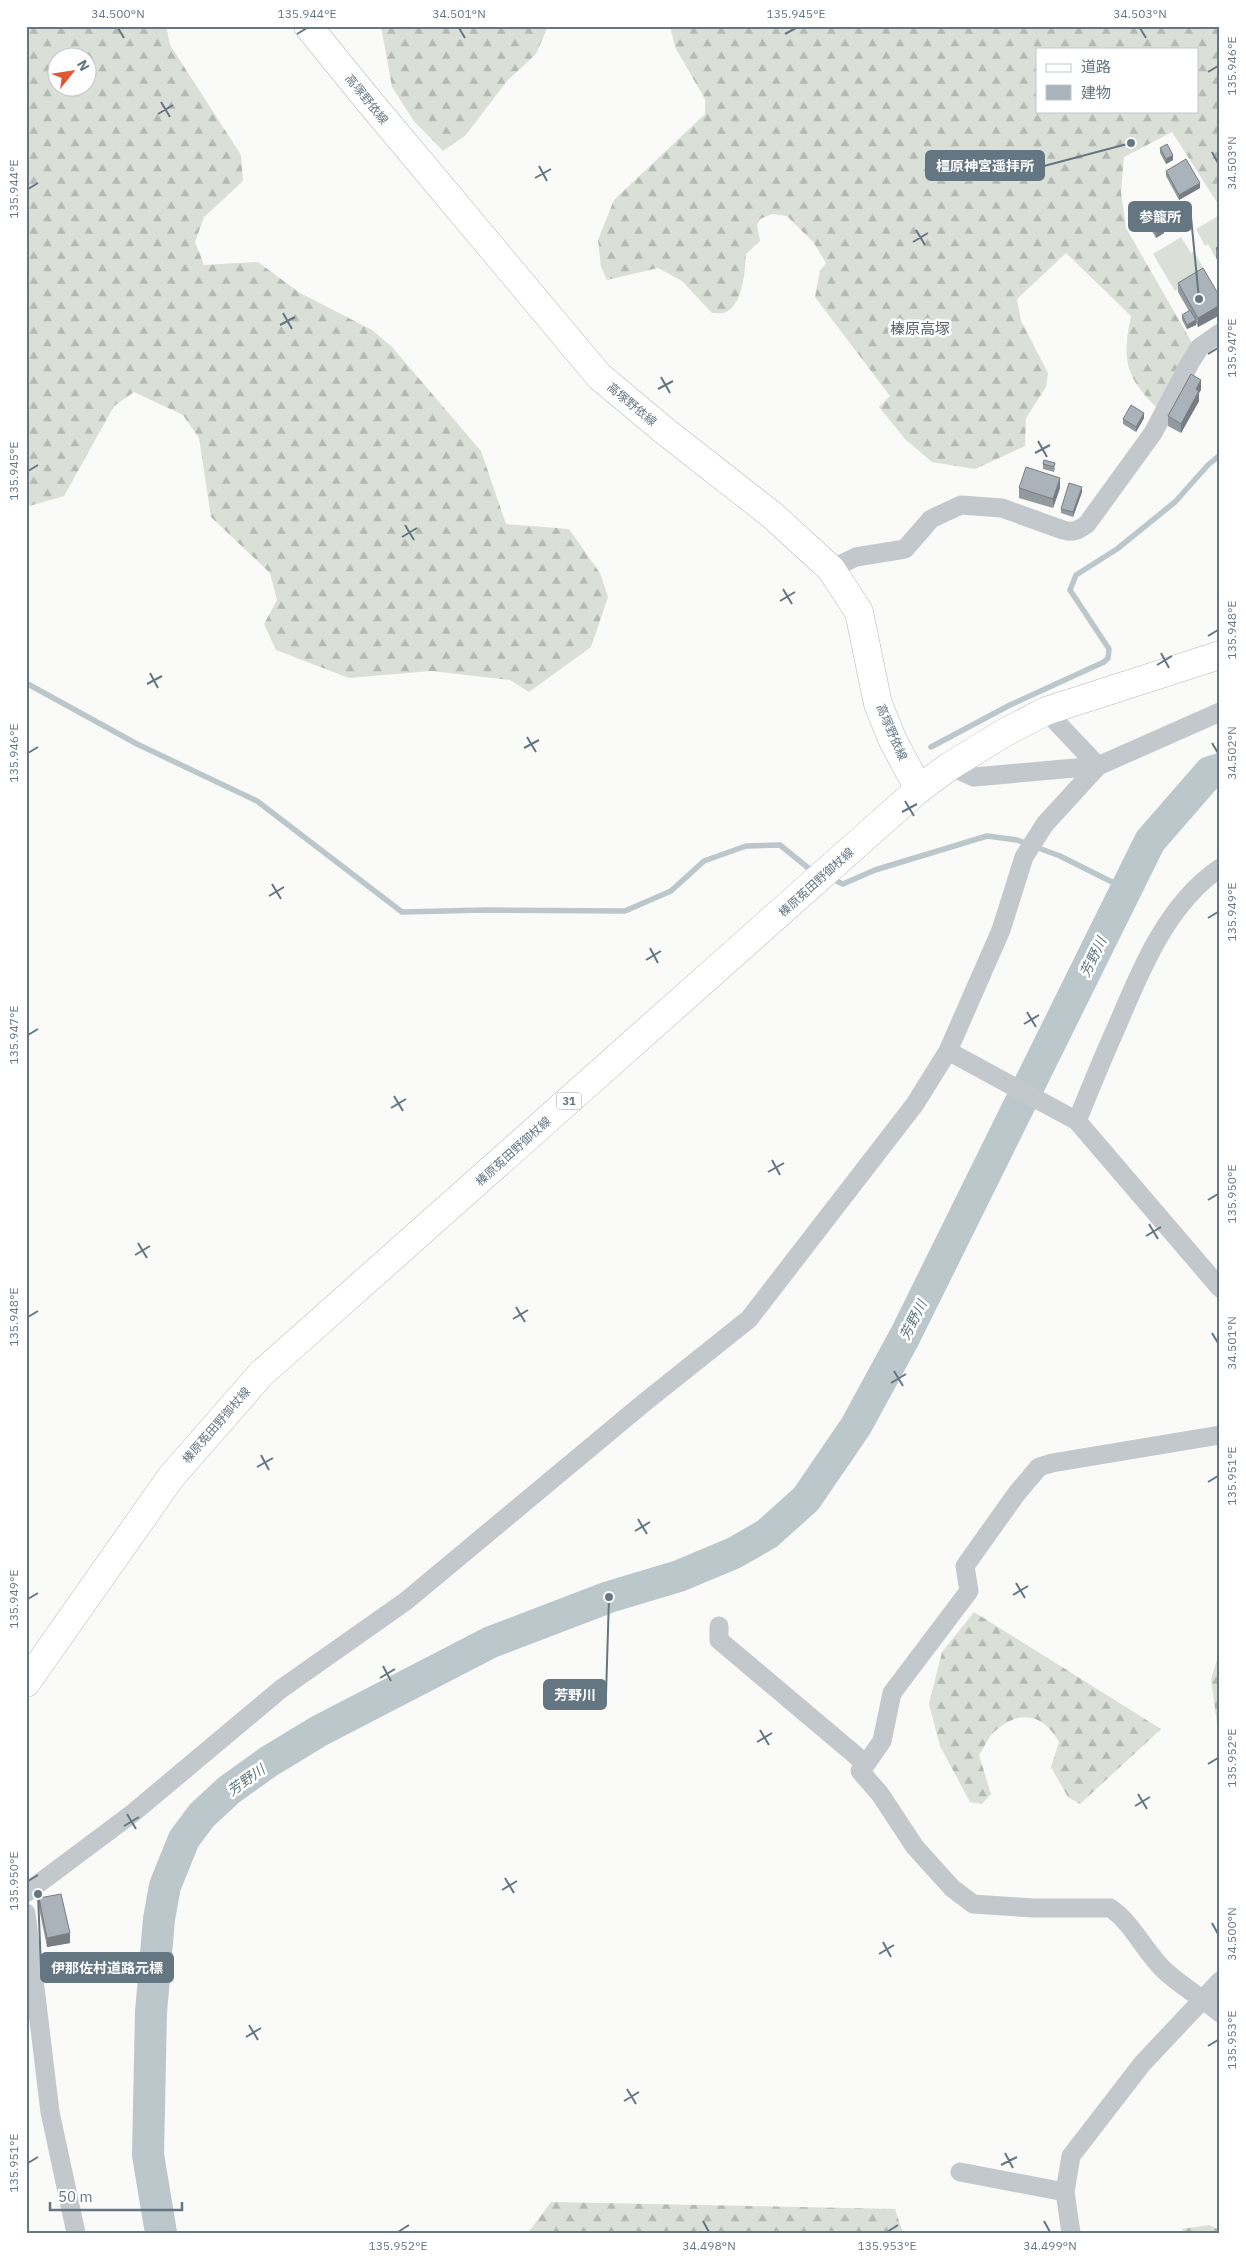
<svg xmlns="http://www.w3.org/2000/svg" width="1246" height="2259" viewBox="0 0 1246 2259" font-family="'IBM Plex Sans','Noto Sans JP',sans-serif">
<defs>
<pattern id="forest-firs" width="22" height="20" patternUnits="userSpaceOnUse" patternTransform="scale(1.25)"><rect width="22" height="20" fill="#dadfd7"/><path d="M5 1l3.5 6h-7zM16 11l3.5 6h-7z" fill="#b4b9b4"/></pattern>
</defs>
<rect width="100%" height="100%" fill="#fafaf8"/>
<path fill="url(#forest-firs)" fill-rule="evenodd" d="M26 26H166L170 45 241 155 243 181 204 217 195 242 204 265 258 262 300 293 372 330 392 347 481 451 506 524 569 529 600 573 608 597 591 647 529 692 510 680 431 671 349 678 276 650 264 624 277 600 270 573 211 517 199 438 183 415 134 392 114 406 64 496 26 507ZM58 58H88V88H58Z
M381 26H548L536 54 507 81 465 136 443 151 414 121 392 87Z
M670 26H1220V207L1172 132 1124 157 1121 192 1126 228 1195 348 1157 408C1125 376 1122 360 1131 316L1066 253 1017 299 1021 321 1048 373 1046 387 1026 418 1025 446 975 469 932 462 905 439 879 407 890 396 815 297 820 271 826 263 814 243 787 216 772 214 760 219 757 225 760 241 746 254C745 271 743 306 724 313 721 314 715 313 712 313L682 281 658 268 607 280 601 267 598 240 614 200 705 114V99L675 47ZM1037 49H1197V111H1037Z
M974 1612 1161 1729 1080 1804 1068 1797 1051 1767 1059 1742C1043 1713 1019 1709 994 1732 988 1737 984 1748 979 1755L991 1794 982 1804 970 1802 940 1746 929 1704 942 1652Z
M1220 1650V1745L1211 1679Z
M551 2202 895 2209 903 2233H528Z
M1209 2225 1220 2230V2233H1184L1182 2229Z"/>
<path fill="#dadfd7" d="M1220 215V254L1215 257 1208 244 1205 246 1196 229Z
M1181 237 1191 253 1194 251 1206 273 1175 291 1153 254Z"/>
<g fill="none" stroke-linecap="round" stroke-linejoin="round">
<path stroke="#bbc7cb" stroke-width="5.5" d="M26 683 137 744 257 801 402 912 486 910 625 911 671 891 704 861 746 846 780 845 807 867 815 871
M931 747 1010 705 1104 662 1108 658 1109 649 1070 590 1076 575 1117 549 1175 502 1208 465 1220 455
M830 878 843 884 875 870 987 836 1017 840 1060 856 1126 889"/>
<path stroke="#bbc7cb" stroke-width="32" d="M161 2233 148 2155 151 2012 159 1919 165 1886 184 1839 202 1815 229 1790 268 1762 319 1731 491 1642 609 1597 679 1576 734 1553 767 1534 806 1499 856 1426 905 1336 1150 841 1210 772 1220 769"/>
<g stroke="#b3babf" stroke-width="29">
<path id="secondary" d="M308 26 368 100 599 376 666 432 772 515 831 569 859 612 878 704 893 741 919 789"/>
</g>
<g stroke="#b5babe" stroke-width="29">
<path id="primary" d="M26 1683 171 1477 261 1374 919 789 950 766 1004 733 1046 711 1220 655"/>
</g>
<path stroke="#c3c8cc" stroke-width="19" d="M831 569 856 557 905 549 931 519 961 505 1002 508 1063 530C1073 533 1079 530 1087 524L1153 433 1191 361 1200 347 1220 333
M1046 711 1098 766
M950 766 974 777 1098 766
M948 1051 1077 1121 1220 1288
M1077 1121C1090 1089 1103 1057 1117 1026 1141 969 1167 904 1220 868
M719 1626V1640L866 1764 882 1741 892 1693 969 1591 965 1566 1017 1493 1039 1467 1052 1463 1220 1435
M860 1771 880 1794 915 1847 952 1888 973 1904 1033 1908H1110C1131 1921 1145 1952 1164 1970 1181 1986 1202 1998 1220 2013
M26 1893 133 1813 281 1689 406 1601 645 1402 749 1319 915 1104 948 1051 1001 930 1024 857 1045 824 1098 766 1220 712
M26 1913 50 2112 76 2233
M960 2172 1065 2192
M1071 2233 1065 2192 1071 2156 1142 2064 1220 1981"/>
<use href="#secondary" stroke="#fff" stroke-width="28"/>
<use href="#primary" stroke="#fff" stroke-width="28"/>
</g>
<path fill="#929a9f" d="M1160 148 1173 160 1166 164 1160 153Z
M1166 171 1200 188 1179 200 1166 176Z
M1150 223 1164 233 1156 238 1150 228Z
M1220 246V264L1216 258V248Z
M1178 283 1220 297V315L1198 327 1196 323V325L1187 329 1182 320V315L1189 311 1178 292Z
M1201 390 1199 393V401L1181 433 1168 426V416Z
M1144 418 1136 432 1123 424V419Z
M1044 460 1055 468 1054 472 1043 469V464Z
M1019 488H1060L1053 508 1019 498Z
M1082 492 1073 517 1061 513V509Z
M39 1898 70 1943 47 1947 39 1908Z"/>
<path fill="#777d82" d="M1173 155V160L1166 164V159Z
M1200 183V188L1179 200V195Z
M1164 228V233L1156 238V233Z
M1220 305V315L1198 327V318Z
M1196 320V325L1187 329V325Z
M1201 380V390L1199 393V401L1181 433V424L1196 389Z
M1144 413V418L1136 432V427Z
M1060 478V488L1053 508V499Z
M1082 487V492L1073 517V512Z
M70 1933V1943L47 1947V1938Z"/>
<path fill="#aab3b9" stroke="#777d82" d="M1167 144 1173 155 1166 159 1160 148Z
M1186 159 1200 183 1179 195 1166 171Z
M1159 219 1164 228 1156 233 1150 223Z
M1220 246V254L1216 248Z
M1203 268 1220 297V305L1198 318 1178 283Z
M1190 310 1196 320 1187 325 1182 315Z
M1191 374 1201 380 1196 389 1199 391 1181 424 1168 416Z
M1131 405 1144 413 1136 427 1123 419Z
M1044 460 1055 463 1054 467 1043 464Z
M1026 467 1060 478 1053 499 1019 488Z
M1069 483 1082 487 1073 512 1061 509Z
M61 1894 70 1933 47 1938 39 1898Z"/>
<path fill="none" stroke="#657683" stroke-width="2" d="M118 28 124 38M459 28 465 38M1140 28 1146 38M297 34 307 28M785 34 796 28M1208 72 1218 66M161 102 170 117M158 114 173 105M1212 152 1218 163M539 166 547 181M535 178 551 169M28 189 38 183M916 230 925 245M913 242 928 233M283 313 292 329M280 325 295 317M1208 354 1218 348M661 377 670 393M658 389 673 381M1038 441 1047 457M1035 453 1050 445M28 471 38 465M405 525 414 540M402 537 417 528M783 589 792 604M780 601 795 592M1208 636 1218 630M1161 653 1169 668M1157 665 1172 656M150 673 158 688M147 684 162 676M527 737 536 752M1212 743 1218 753M524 748 539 740M28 753 38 747M905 801 914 816M902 812 917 804M272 884 281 899M269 896 284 887M1208 918 1218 912M650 948 658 963M646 960 661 951M1027 1012 1036 1027M1024 1024 1039 1015M28 1035 38 1029M394 1096 403 1111M391 1108 406 1099M772 1160 780 1175M768 1172 784 1163M1208 1200 1218 1194M1149 1224 1158 1239M1146 1236 1161 1227M138 1243 147 1258M135 1255 150 1246M516 1307 525 1322M28 1317 38 1311M513 1319 528 1310M1212 1333 1218 1343M894 1371 903 1386M891 1383 906 1374M261 1455 269 1470M257 1467 273 1458M1208 1482 1218 1476M638 1519 647 1534M635 1531 650 1522M1016 1583 1025 1598M1013 1595 1028 1586M28 1599 38 1593M383 1666 391 1681M380 1678 395 1669M760 1730 769 1745M757 1742 772 1733M1208 1764 1218 1758M1138 1794 1147 1809M1135 1806 1150 1797M127 1814 136 1829M124 1826 139 1817M505 1878 514 1893M28 1881 38 1875M502 1890 517 1881M1212 1923 1218 1934M883 1942 891 1957M879 1954 894 1945M249 2025 258 2040M246 2037 261 2028M1208 2046 1218 2040M627 2089 636 2104M624 2101 639 2092M1005 2153 1013 2168M28 2163 38 2157M1001 2165 1017 2157M703 2221 709 2232M1044 2221 1050 2232M398 2232 409 2225M887 2232 898 2225"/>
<g text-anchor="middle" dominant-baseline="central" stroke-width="5" stroke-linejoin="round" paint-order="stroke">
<rect fill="#fff" stroke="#939fa8" stroke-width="1" x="556.5" y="1092.5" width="25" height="17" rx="4"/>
<g font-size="11" font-weight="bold" fill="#657683">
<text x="569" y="1101">31</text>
</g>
<g font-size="12" fill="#657683" stroke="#fff">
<text transform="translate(367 99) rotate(51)">高塚野依線</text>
<text transform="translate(632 404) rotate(40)">高塚野依線</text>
<text transform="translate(892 732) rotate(67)">高塚野依線</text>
<text transform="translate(816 882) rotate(-42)">榛原菟田野御杖線</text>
<text transform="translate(513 1151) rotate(-42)">榛原菟田野御杖線</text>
<text transform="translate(216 1425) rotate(-49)">榛原菟田野御杖線</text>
</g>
<g font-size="14" font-style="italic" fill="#60757c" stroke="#fff">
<text transform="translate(1093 957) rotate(-64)">芳野川</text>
<text transform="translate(913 1320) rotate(-63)">芳野川</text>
<text transform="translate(246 1780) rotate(-35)">芳野川</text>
</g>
<g font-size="15" fill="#57646e" stroke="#fff">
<text x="920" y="328">榛原高塚</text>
</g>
</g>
<path fill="none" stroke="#657683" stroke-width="2" d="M1131 143L1044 166M1199 299L1191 217M609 1597L606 1695M38 1894L41 1968"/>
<g fill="#657683" stroke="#fff" stroke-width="2">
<circle cx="1131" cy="143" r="5"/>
<circle cx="1199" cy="299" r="5"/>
<circle cx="609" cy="1597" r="5"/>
<circle cx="38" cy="1894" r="5"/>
</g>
<g fill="#657683" stroke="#657683" stroke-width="2">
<rect x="926" y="151" width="118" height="29" rx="5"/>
<rect x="1129" y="202" width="62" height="29" rx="5"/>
<rect x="544" y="1680" width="62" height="29" rx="5"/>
<rect x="41" y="1953" width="132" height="29" rx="5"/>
</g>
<g font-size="14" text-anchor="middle" font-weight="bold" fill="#fff">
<text x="985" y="171">橿原神宮遥拝所</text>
<text x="1160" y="222">参籠所</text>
<text x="575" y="1700">芳野川</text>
<text x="107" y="1973">伊那佐村道路元標</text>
</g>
<rect width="1246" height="2259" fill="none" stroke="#ffffff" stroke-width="55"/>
<rect x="1036" y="48" width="162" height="65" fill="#ffffff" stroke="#c1c8cd"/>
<rect x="1046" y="64" width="25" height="8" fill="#ffffff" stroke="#c1c8cd"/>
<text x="1081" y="72" font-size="15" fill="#657683">道路</text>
<rect x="1046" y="85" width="25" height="15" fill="#aab3b9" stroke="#c1c8cd"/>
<text x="1081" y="98" font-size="15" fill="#657683">建物</text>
<g transform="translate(72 72) rotate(60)"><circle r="24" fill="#ffffff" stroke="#c1c8cd"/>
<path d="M0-4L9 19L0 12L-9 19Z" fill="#e4572e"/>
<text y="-8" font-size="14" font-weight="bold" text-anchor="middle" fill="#657683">N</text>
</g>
<path d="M50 2202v8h132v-8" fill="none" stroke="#657683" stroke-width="2.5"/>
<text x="58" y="2202" font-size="15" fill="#657683" stroke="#ffffff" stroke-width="4" paint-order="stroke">50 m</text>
<rect x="28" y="28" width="1190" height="2204" fill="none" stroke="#657683" stroke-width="2"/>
<g font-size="12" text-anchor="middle" fill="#657683">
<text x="118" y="18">34.500°N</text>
<text x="307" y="18">135.944°E</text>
<text x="459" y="18">34.501°N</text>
<text x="796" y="18">135.945°E</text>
<text x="1140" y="18">34.503°N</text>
<text transform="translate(1232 66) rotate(-90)" y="4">135.946°E</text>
<text transform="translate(1232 163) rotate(-90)" y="4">34.503°N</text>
<text transform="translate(14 189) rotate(-90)" y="4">135.944°E</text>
<text transform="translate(1232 348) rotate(-90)" y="4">135.947°E</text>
<text transform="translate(14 471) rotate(-90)" y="4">135.945°E</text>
<text transform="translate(1232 630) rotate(-90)" y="4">135.948°E</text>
<text transform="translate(14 753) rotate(-90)" y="4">135.946°E</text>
<text transform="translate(1232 753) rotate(-90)" y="4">34.502°N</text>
<text transform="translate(1232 912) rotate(-90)" y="4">135.949°E</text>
<text transform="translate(14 1035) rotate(-90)" y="4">135.947°E</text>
<text transform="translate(1232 1194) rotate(-90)" y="4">135.950°E</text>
<text transform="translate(14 1317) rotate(-90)" y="4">135.948°E</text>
<text transform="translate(1232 1343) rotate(-90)" y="4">34.501°N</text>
<text transform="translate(1232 1476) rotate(-90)" y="4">135.951°E</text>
<text transform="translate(14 1599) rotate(-90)" y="4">135.949°E</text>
<text transform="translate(1232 1758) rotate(-90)" y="4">135.952°E</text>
<text transform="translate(14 1881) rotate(-90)" y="4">135.950°E</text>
<text transform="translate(1232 1934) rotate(-90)" y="4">34.500°N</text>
<text transform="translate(1232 2040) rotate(-90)" y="4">135.953°E</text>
<text transform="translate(14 2163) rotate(-90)" y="4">135.951°E</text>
<text x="398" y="2250">135.952°E</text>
<text x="709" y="2250">34.498°N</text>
<text x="887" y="2250">135.953°E</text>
<text x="1050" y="2250">34.499°N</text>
</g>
</svg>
